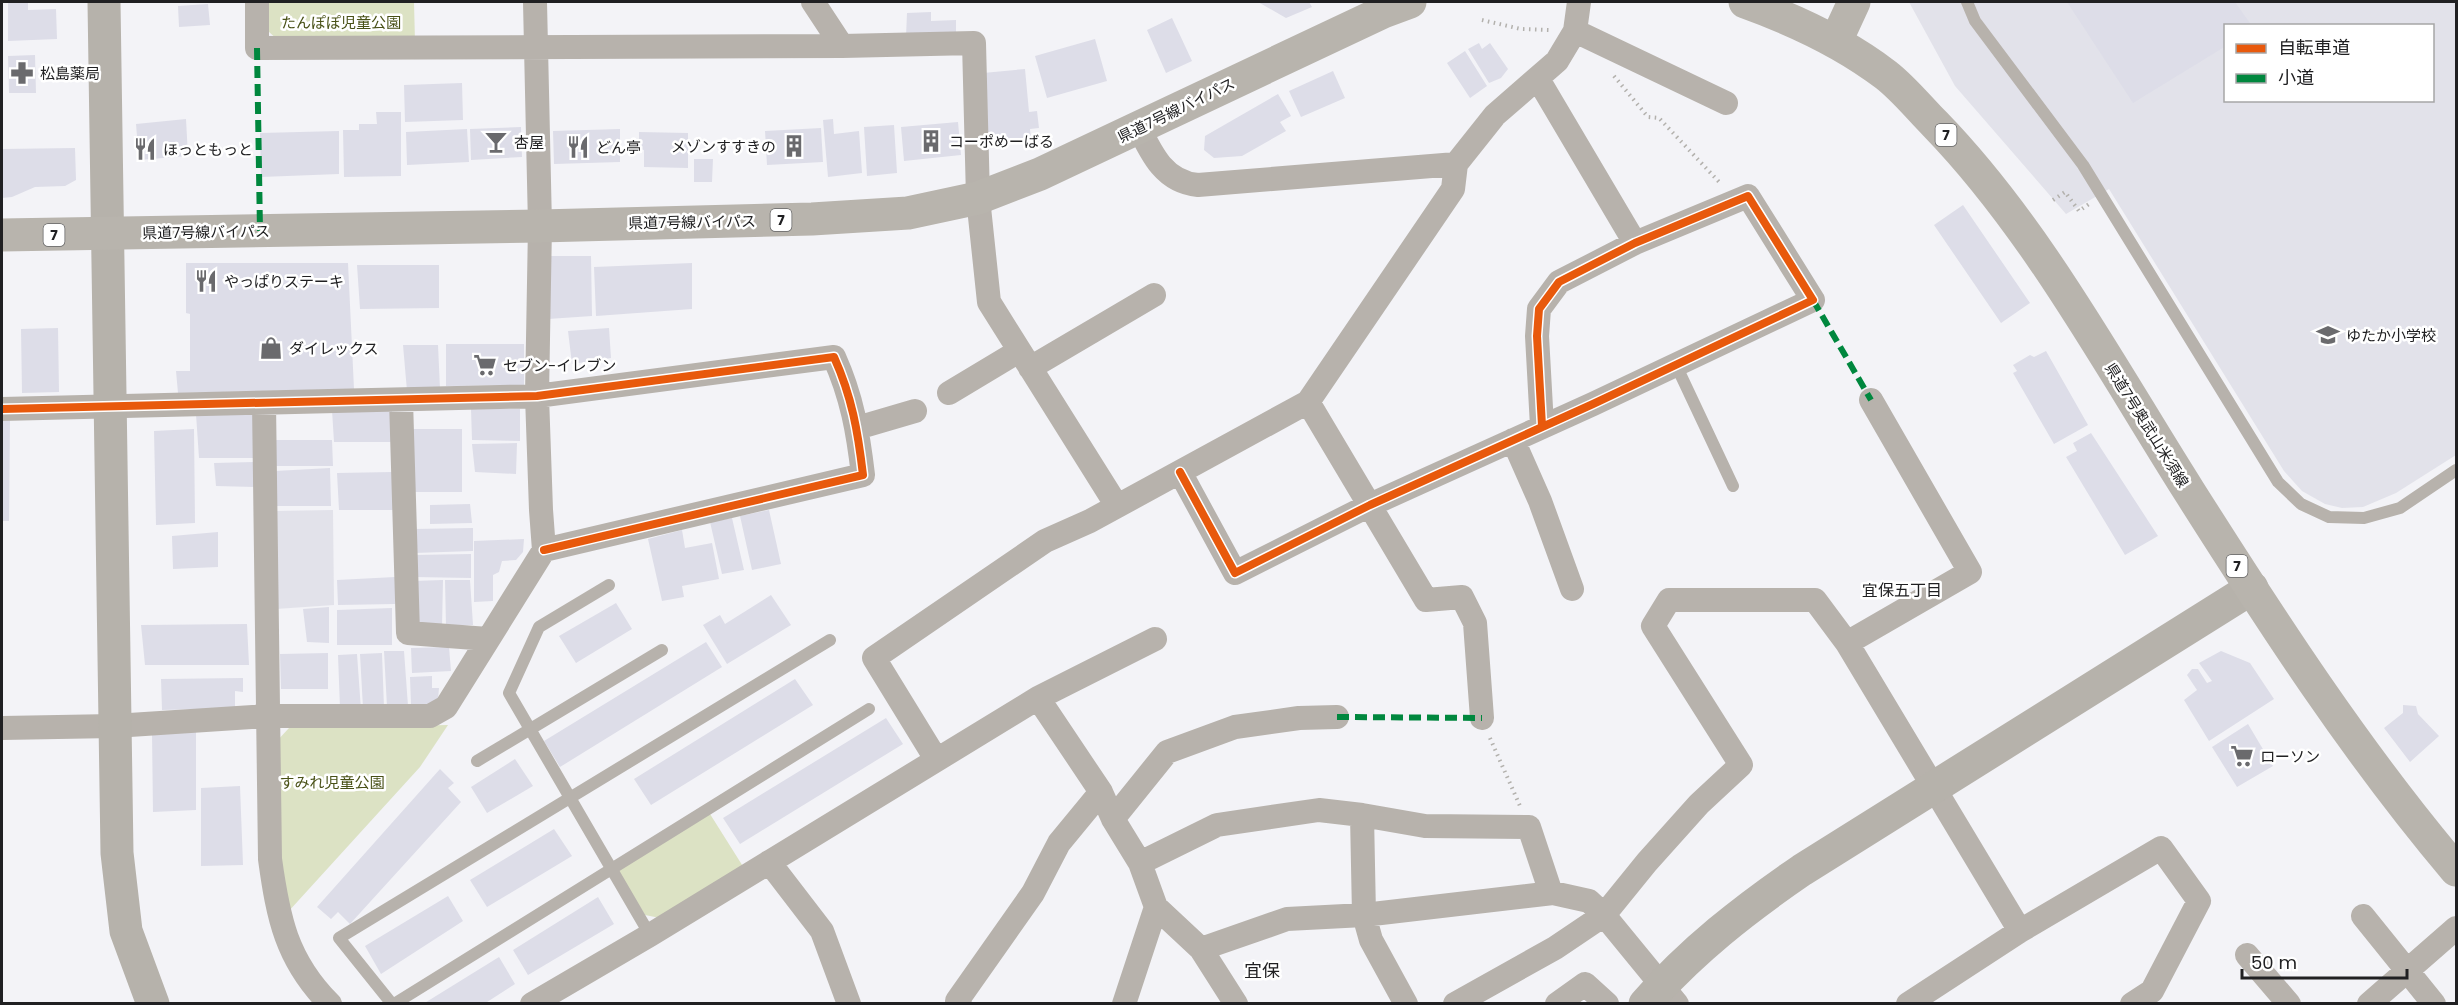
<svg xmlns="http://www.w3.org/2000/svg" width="2458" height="1005" viewBox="0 0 2458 1005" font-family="Poppins,'Noto Sans JP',sans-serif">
<rect width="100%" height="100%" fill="#f3f3f7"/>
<path fill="#e2e2ea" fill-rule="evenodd" d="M1909 2H2456V455L2396 493 2363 507 2342 508 2325 504 2302 491 2284 471 2109 189 2066 214 1955 86ZM2226 26H2432V100H2226Z
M333 510 334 605 276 609V511Z"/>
<path fill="#dce2c4" d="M268 2H414L415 42H280L268 31Z
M448 725 420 767 288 912 278 867 276 742 289 728Z
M710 814 744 868 660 918 645 915 618 871Z"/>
<path fill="#dddde8" d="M28 2V10L56 9 57 39 8 41V3Z
M1258 2H1309L1312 7 1286 18Z
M2067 2H2235L2252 26H2226V46L2133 103Z
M208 4 210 25 179 27 178 6Z
M931 12V21L956 20V38L906 37 907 13Z
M1172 18 1192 61 1166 73 1147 30Z
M1095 39 1107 81 1047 98 1035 56Z
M1479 43 1482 49 1490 43 1508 69 1501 78 1489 83 1468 49Z
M1465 51 1487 86 1470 98 1447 63Z
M35 55 36 93H9L8 56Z
M1025 69 1029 112 1037 111 1039 128 1030 129 1031 140 988 143 983 73Z
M1333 71 1345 98 1301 117 1289 91Z
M462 83 463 120 405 122 404 85Z
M1278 94 1291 116 1280 122 1286 131 1242 156 1214 158 1204 150 1205 136Z
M376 112H401V176L344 177 343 130H359V124H377Z
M186 119 188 156 139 160 136 124Z
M833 119 834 134 859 131 862 173 828 177 823 120Z
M958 122 961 155 904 161 901 127Z
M894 125 897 173 867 176 864 127Z
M521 127 522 157 471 160 470 129Z
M821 128 823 162 767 165 765 131Z
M467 129 469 162 407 165 406 132Z
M620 129V162L554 164 553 131Z
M339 131V174L261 177 260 133Z
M639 132 688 133V168L644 167V150L639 149Z
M75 148 76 180 65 186 35 187 12 197 2 198V149Z
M694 159H713L712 182H694Z
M1963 205 2030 303 2001 323 1934 225Z
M546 256H591L592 316 548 319Z
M186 263H348L354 389 178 393 176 371H190V314L186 313Z
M692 263V309L596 316 594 267Z
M357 265H439V308L360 309Z
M58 328 59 392 22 393 21 329Z
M609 328 611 358 572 364 568 331Z
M446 344H524V385L446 386Z
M403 345H438L440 389 407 391Z
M2046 351 2088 425 2054 444 2013 373 2017 371 2013 365 2030 355 2034 357Z
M471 409H520V441L472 440Z
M332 410H392V442H334Z
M255 412 254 458H199L196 414Z
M10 420 9 521H2V421Z
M194 429 195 523 156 525 154 431Z
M412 429H462V492H415Z
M2091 433 2158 536 2125 555 2066 457 2077 451 2073 443Z
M273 440H332L333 466H274Z
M517 443 516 474 475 472 472 444Z
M254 462 255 487 216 486 214 463Z
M330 468 331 506H276L275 471Z
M393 472V510H339L337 473Z
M470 504 472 523 430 524V505Z
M769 510 781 564 752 570 740 516Z
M732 518 744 570 722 574 710 522Z
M473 528V551L414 553 413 529Z
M682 530 685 548 712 543 719 579 682 586 684 597 662 601 648 539Z
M218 532V567L173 569 172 536Z
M524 539 523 552 516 560 502 561 499 572 493 575V601L474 602V541Z
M471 554V578L414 577 413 555Z
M395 577V604L338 605 337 580Z
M443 580 442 628 415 629 413 581Z
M445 580H470L473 625 446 626Z
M771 595 791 625 727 664 703 625 720 615 725 624Z
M616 603 632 629 576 663 559 636Z
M329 607V643L307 642 303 609Z
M392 608V645H337V610Z
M247 624 249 665H145L141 625Z
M706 642 722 667 560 767 544 741Z
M449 647 451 671 412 673 411 648Z
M384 651H404L408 706 387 707Z
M2221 651 2250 663 2274 699 2209 741 2184 700 2197 690 2187 675 2192 669H2198L2207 683 2212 681 2199 663Z
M328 653V689H281L280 654Z
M382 653 384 708H363L360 654Z
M357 654 361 710 340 708 338 655Z
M432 676V688H439L438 699 430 705H411L410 677Z
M243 678V692L235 691V708L162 710 161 679Z
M795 679 813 705 651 805 634 779Z
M2403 705 2416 706 2418 714 2439 736 2410 762 2384 728 2403 713Z
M886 718 903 744 740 844 723 818Z
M2248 724 2273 766 2237 787 2212 747Z
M196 730V810L153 812 152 733Z
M515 759 533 786 487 813 471 787Z
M440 769 454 783 448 788 461 802 350 924 338 912 331 919 317 907Z
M240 786 243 865 201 866V788Z
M554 829 572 856 487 907 470 880Z
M448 896 463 921 381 974 365 946Z
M598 897 614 924 528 975 513 950Z
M499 957 515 984 484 1004H423Z"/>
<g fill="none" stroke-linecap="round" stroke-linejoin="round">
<path stroke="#b3b1ad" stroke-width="4" stroke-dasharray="1.5 4.5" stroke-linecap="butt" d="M1482 20 1521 29 1549 30
M1614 76 1648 117 1659 118 1721 184
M2053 200 2065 192 2079 211 2089 204
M1490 738 1520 806"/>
<path stroke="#b7b2ac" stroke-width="12" d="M1967 2 1975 21 2083 165 2278 482 2301 504 2329 517 2364 518 2400 508 2456 470
M1676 365 1733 486
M609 585 539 627 509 693 650 935
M477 761 662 650
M392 1004 339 938 830 640
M394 1004 869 709"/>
<path stroke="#b7b2ac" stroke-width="24" d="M257 2V48L842 46
M813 2 842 46 974 43 978 198 989 302 1117 506
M1575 31 1726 103
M1538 79 1635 243
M1139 128C1152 155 1165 182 1198 185L1456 164
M1030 368 1154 295
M949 393 1019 351
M401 400 408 633 488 639
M1308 402 1426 600 1462 597 1475 623 1482 718
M264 403 270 859C278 917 286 960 330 1004
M2 409 537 396 834 357C852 397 858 432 863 475L544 550
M857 428 915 411
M1513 440 1540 501 1572 589
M1180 472 1235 573 1370 505 1593 404 1813 300 1748 196 1635 243 1559 282 1539 309 1537 336 1542 426
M1847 643 1970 572 1871 400
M1038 698 1101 792 1113 819 1140 863 1156 907 1201 949 1236 1004
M2 728 114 726 267 716H430L446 707 544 550 541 510 537 396 540 226 535 2
M936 759 874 658 1045 541 1090 521 1308 402 1453 189 1456 164 1495 115 1557 61 1575 31 1579 2
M1362 815 1425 826 1529 827 1551 893
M1113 819 1167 752 1235 727 1299 718 1337 717
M769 862 822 931 849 1004
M1140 863 1217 825 1319 810 1362 815 1364 915 1371 940 1406 1004
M2363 916 2434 1004
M1201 949 1287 919 1364 915 1553 893 1589 901 1604 915 1677 1004
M2247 955 2289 1004
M532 1004 650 935 1038 698 1155 639
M960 1004 957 1001 1033 893 1059 843 1101 792
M1124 1004 1156 907
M1455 1004 1555 948 1604 915 1647 862 1699 804 1741 765 1653 626 1669 600H1815L1847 643 2020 931
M1557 1004 1585 984 1607 1004
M1908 1004 2020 931 2161 848 2199 901 2152 991 2132 1004
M2369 1004 2456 928"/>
<path stroke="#b6b2ab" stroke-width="33" d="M104 2 117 853 126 931 153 1004
M1645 1004C1691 951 1745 909 1802 870L2252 588"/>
<path stroke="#b8b4ad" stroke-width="33" d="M1745 2C1795 20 1843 42 1886 75 1904 89 1919 108 1935 124 2036 228 2111 368 2189 491 2272 622 2356 752 2456 870
M1836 41 1854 2
M2 235 540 226 812 219 908 213 978 198 1040 174 1383 12 1410 2"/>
<path stroke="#00873e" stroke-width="6" stroke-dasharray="12 6" stroke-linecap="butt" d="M257 48 260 231
M1813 300 1871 400
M1337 717 1482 718"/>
<g stroke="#fff" stroke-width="11">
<path id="cycleway" d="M2 409 537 396 834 357C852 397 858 432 863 475L544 550
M1180 472 1235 573 1370 505 1593 404 1813 300 1748 196 1635 243 1559 282 1539 309 1537 336 1542 426"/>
</g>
<use href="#cycleway" stroke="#e8590c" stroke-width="8"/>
</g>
<defs>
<g id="pharmacy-bare" transform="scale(1.8)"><path d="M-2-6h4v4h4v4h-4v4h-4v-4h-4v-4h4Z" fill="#6a6a6d" stroke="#fff" stroke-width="2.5" paint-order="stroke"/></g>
<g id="building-bare" transform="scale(1.8)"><path d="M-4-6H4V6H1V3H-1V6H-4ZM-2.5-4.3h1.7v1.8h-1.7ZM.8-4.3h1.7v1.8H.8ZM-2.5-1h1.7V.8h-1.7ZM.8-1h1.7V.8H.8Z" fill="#6a6a6d" stroke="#fff" stroke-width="2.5" paint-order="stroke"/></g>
<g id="bar-bare" transform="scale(1.8)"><path d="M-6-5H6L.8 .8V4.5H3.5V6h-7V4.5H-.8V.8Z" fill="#6a6a6d" stroke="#fff" stroke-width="2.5" paint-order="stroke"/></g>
<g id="restaurant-bare" transform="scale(1.8)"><path d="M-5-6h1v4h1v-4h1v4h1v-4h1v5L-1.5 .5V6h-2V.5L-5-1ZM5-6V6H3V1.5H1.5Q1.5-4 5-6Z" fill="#6a6a6d" stroke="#fff" stroke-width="2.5" paint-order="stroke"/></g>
<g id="school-bare" transform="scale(1.8)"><path d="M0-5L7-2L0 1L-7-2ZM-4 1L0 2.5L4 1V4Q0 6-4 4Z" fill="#6a6a6d" stroke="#fff" stroke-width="2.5" paint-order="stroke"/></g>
<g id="shop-bare" transform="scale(1.8)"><path d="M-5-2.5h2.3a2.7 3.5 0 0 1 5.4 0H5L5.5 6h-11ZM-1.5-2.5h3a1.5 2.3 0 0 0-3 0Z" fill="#6a6a6d" stroke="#fff" stroke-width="2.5" paint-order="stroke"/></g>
<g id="supermarket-bare" transform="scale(1.8)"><path d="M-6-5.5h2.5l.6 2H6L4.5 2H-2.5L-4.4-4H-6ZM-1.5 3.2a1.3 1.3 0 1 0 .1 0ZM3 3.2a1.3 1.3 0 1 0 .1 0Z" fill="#6a6a6d" stroke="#fff" stroke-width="2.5" paint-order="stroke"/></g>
</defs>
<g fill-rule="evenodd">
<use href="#pharmacy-bare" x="22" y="73"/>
<use href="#building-bare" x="931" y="141"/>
<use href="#bar-bare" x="496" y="142"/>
<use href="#building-bare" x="794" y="146"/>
<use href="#restaurant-bare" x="578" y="147"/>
<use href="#restaurant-bare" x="145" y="149"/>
<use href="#restaurant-bare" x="206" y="281"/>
<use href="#school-bare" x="2328" y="335"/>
<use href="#shop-bare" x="271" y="348"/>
<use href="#supermarket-bare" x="485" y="365"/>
<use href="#supermarket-bare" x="2242" y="756"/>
</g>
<g text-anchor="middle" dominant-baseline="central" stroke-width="5" stroke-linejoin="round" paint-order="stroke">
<g fill="#fff" stroke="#636364" stroke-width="1.5">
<rect x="1935.5" y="124" width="21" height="22" rx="4.5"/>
<rect x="770.5" y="209" width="21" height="22" rx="4.5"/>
<rect x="43.5" y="224" width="21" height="22" rx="4.5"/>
<rect x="2226.5" y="555" width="21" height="22" rx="4.5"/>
</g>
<g font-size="14" font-weight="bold" fill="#202022">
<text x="1946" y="135">7</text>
<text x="781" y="220">7</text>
<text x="54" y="235">7</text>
<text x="2237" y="566">7</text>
</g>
<g font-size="15" fill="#495117" stroke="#fff">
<text x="341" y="22">たんぽぽ児童公園</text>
<text x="332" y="782">すみれ児童公園</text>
</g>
<g font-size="15" fill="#202022" stroke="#fff" text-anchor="start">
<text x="40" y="73">松島薬局</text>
<text x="949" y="141">コーポめーばる</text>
<text x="514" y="142">杏屋</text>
<text x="776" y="146" text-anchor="end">メゾンすすきの</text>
<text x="596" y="147">どん亭</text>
<text x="163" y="149">ほっともっと</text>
<text x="224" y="281">やっぱりステーキ</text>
<text x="2346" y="335">ゆたか小学校</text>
<text x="289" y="348">ダイレックス</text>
<text x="503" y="365">セブン-イレブン</text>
<text x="2260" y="756">ローソン</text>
</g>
<g font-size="15" fill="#202022" stroke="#fff">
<text transform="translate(1176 110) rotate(-26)">県道7号線バイパス</text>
<text transform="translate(692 222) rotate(-1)">県道7号線バイパス</text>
<text transform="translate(206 232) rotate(-1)">県道7号線バイパス</text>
<text transform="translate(2147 425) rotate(58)">県道7号奥武山米須線</text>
</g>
<g font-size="16" fill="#202022" stroke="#fff">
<text x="1902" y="590">宜保五丁目</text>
</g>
<g font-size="18" fill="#202022" stroke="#fff">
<text x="1262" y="970">宜保</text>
</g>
</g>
<rect width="2458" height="1005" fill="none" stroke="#202022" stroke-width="6"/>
<rect x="2224" y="24" width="210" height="78" fill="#ffffff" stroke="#a6a6a7" stroke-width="1.5"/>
<rect x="2236" y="44" width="30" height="9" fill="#e8590c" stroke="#a6a6a7" stroke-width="1.5"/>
<text x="2278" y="54" font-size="18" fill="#202022">自転車道</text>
<rect x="2236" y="74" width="30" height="9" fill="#00873e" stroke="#a6a6a7" stroke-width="1.5"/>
<text x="2278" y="84" font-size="18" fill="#202022">小道</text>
<path d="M2242 969v9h165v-9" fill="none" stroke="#202022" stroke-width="3"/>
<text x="2251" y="969" font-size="18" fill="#202022" stroke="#ffffff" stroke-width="4.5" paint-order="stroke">50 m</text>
</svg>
